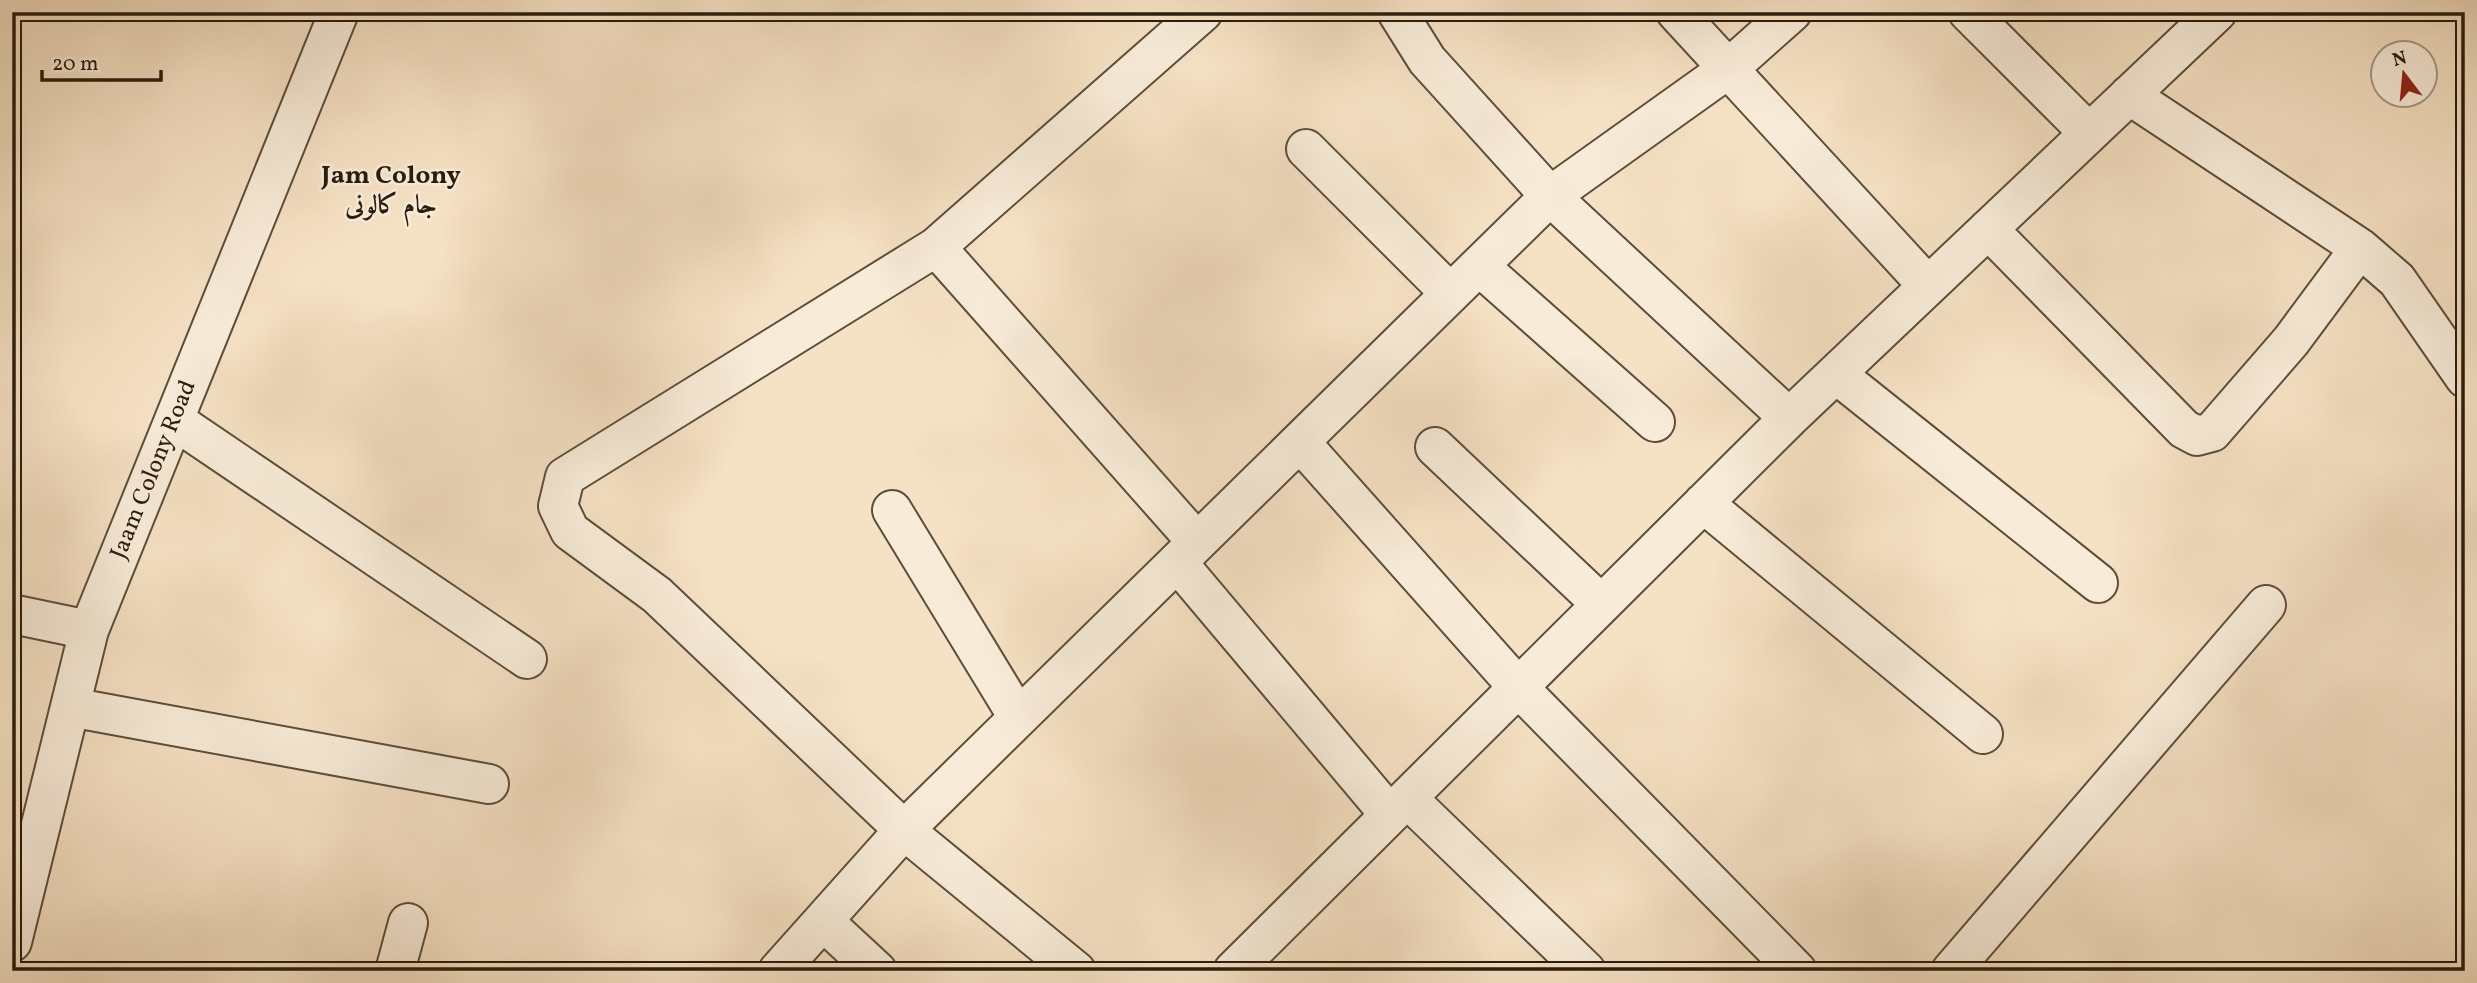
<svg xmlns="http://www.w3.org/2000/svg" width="2477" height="983" viewBox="0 0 2477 983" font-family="Vollkorn,Amiri,serif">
<rect width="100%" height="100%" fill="#f5e1c4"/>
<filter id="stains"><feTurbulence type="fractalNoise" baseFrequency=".00286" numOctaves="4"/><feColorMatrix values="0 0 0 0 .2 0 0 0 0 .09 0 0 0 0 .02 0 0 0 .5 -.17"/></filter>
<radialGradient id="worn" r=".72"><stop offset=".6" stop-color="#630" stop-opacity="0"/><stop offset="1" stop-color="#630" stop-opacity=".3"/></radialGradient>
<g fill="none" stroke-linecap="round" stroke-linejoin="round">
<g stroke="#5c4e3b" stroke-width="42">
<path id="minor" d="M1397 12 1427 60 1550 196 1789 418
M1676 12 1928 286
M1968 12 2089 133
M2129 95 2360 248 2397 280 2465 378
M1306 149 1450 293
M1988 229 2184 429 2197 436 2212 432 2291 341 2360 248
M936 247 1197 542
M1479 266 1655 422
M1836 374 2098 583
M174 420 527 659
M1300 442 1518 687 1797 971
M1435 447 1601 604
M1703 503 1983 734
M892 510 1018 717
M1177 562 1390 815
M12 614 89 630
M70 707 489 784
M1407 798 1586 971
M823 921 877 971
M12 942 89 630 339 12
M395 971 408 923
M778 971 904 830 1550 196 1728 69 1792 12
M1076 971 904 830 657 595 570 531 558 506 565 477 936 247 1203 12
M1233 971 1789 418 2217 12
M1951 971 2266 605"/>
</g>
<use href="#minor" stroke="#f8ecd9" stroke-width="38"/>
</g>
<g text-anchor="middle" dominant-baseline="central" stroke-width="5" stroke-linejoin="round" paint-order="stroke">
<g font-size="24" fill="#291d0d" stroke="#f8ecd9">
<text transform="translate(154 470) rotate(-68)">Jaam Colony Road</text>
</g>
<g font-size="26" font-weight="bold" fill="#291d0d" stroke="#f8ecd9">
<text x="391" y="176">Jam Colony<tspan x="391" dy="30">جام کالونی</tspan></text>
</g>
</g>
<rect width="2477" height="983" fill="none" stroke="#f5e1c4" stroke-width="42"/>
<rect x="14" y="14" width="2449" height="955" fill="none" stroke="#291d0d" stroke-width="3.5"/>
<rect x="21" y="21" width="2435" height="941" fill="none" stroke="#291d0d" stroke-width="2"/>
<g transform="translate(2404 74) rotate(344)"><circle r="33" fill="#f8ecd9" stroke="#a59987" stroke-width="2"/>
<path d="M0-5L12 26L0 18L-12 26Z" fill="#8f2418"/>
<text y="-10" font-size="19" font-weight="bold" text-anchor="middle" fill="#291d0d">N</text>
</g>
<path d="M42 70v10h119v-10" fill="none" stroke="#291d0d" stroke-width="3.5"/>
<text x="52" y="70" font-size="21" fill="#291d0d" stroke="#f8ecd9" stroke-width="5" paint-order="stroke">20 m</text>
<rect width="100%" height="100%" filter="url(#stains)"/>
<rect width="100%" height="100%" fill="url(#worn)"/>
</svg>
